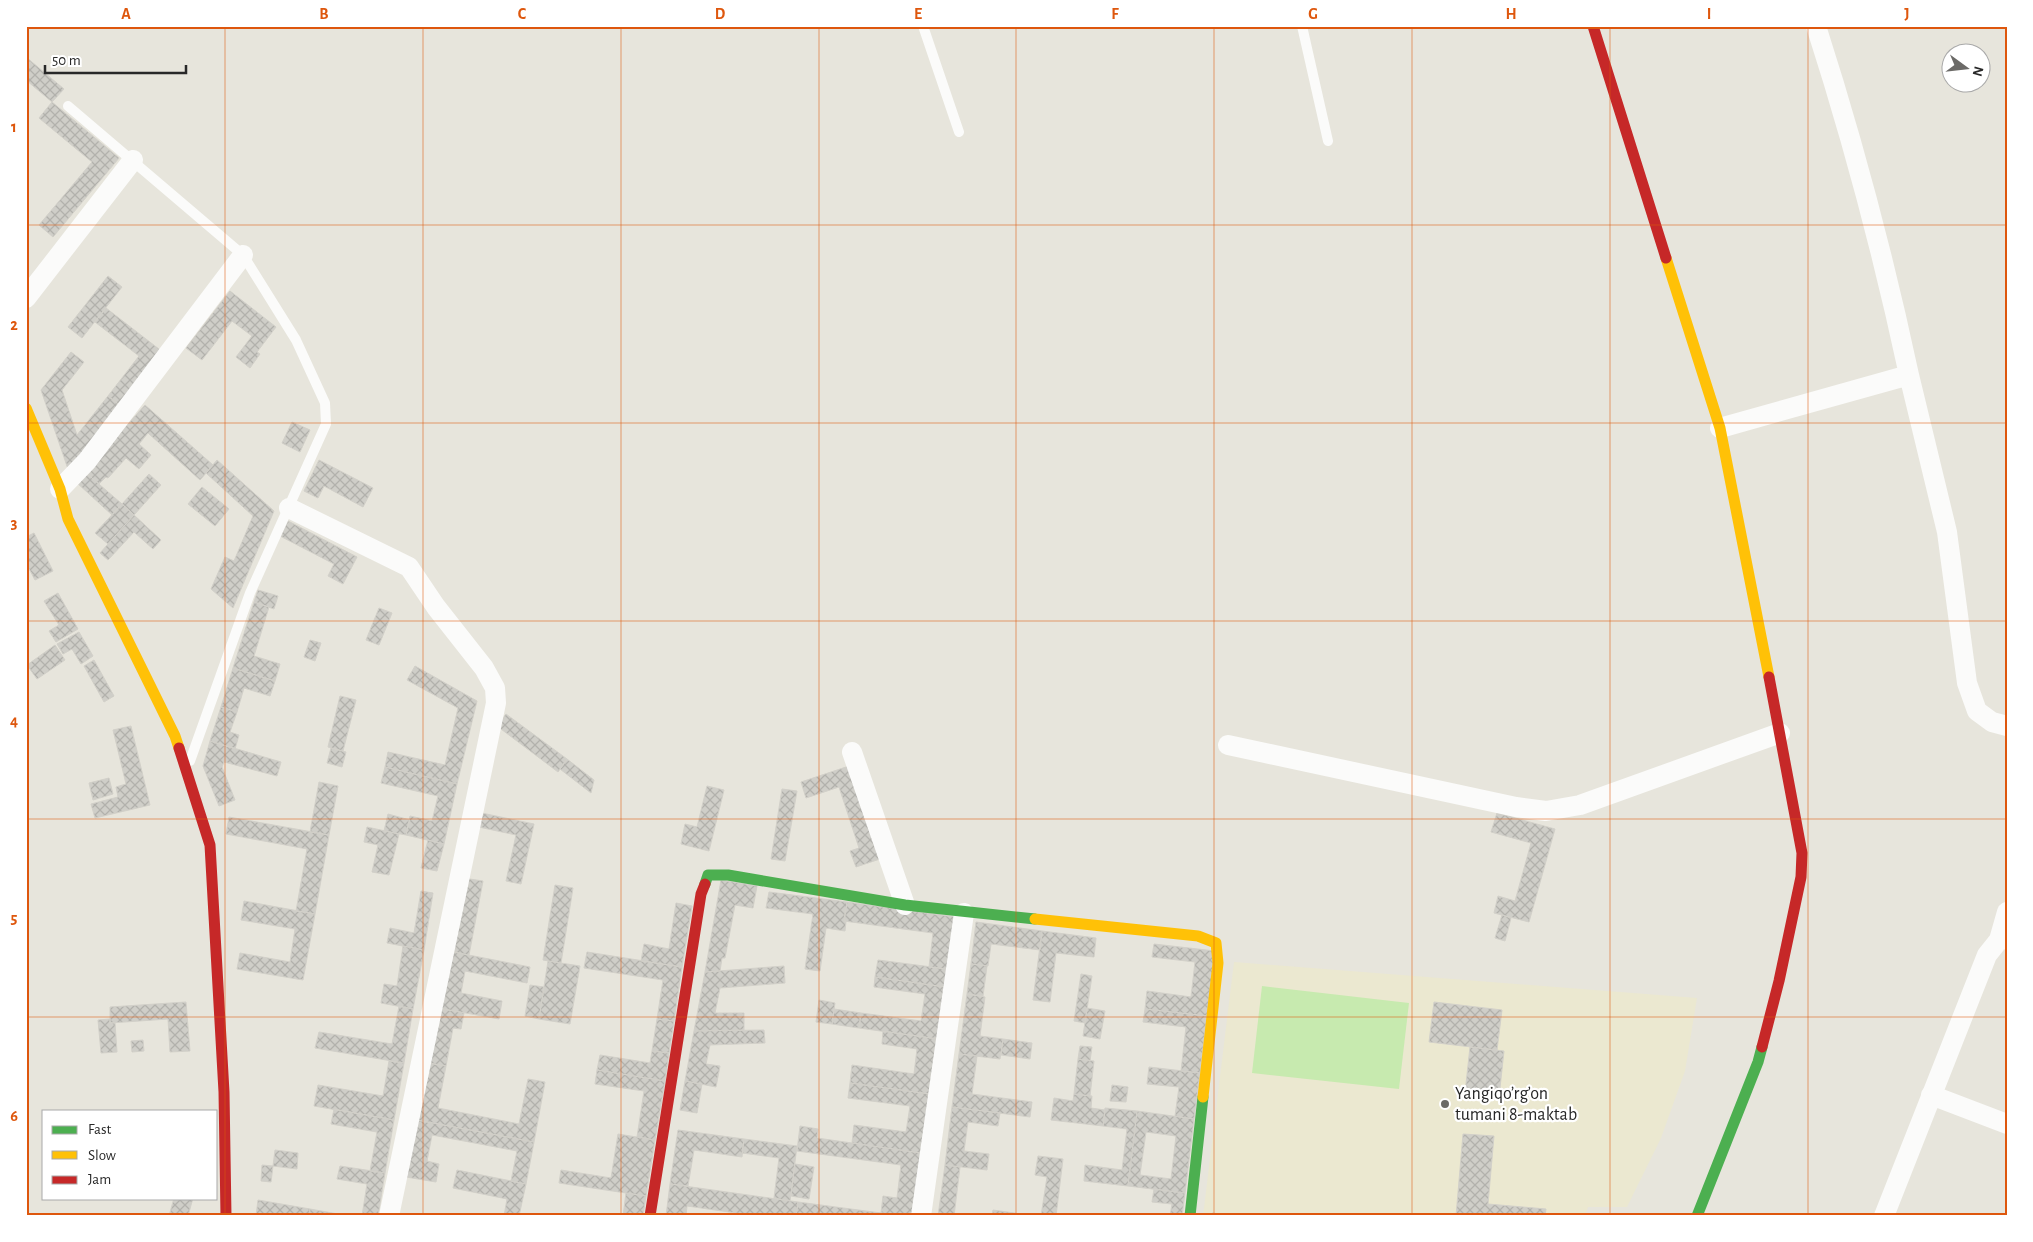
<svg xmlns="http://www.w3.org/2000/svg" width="2033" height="1242" viewBox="0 0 2033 1242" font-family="'Alegreya Sans',sans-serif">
<defs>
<pattern id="building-cross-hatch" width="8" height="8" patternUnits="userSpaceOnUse" patternTransform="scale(1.25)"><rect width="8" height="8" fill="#cfcec8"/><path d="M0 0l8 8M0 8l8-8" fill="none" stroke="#b2b1ac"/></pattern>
</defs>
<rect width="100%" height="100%" fill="#e7e5dc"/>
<path fill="#ebe8d0" d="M1234 962 1697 998 1685 1071 1661 1138 1627 1207H1588L1585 1216H1203Z"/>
<path fill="#c7eaaf" d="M1262 986 1409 1003 1399 1089 1252 1073Z"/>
<path fill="url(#building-cross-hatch)" stroke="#d2d0c9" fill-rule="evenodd" d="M26 57 64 89 52 102 26 80Z
M52 102 119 158 53 237 39 225 92 162 39 118Z
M108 276 122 287 82 338 68 327Z
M230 291 276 327 257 352 260 354 250 368 236 357 252 336 232 321 202 360 186 348Z
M106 308 164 353 122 407 108 396 139 356 95 322Z
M71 352 84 362 62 390 77 435 108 396 122 407 69 472 41 390Z
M145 405 213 465 200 480 148 433 139 444 151 455 139 469 126 458 108 478 106 477 99 484 85 472Z
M292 422 310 430 300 452 282 443Z
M217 460 274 511 233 608 211 589 225 557 234 561 253 516 206 473Z
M319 460 373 488 363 507 324 486 318 498 304 491Z
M85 472 122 504 112 515 76 482Z
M149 474 161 485 134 515 122 504Z
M202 487 229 509 215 526 188 504Z
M122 504 134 515 108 544 95 533Z
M134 515 161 540 153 549 134 532 108 560 100 553Z
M288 521 357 557 343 584 328 576 334 564 280 536Z
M34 533 53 571 35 580 26 563V537Z
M258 590 278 596 274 609 254 602Z
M58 593 78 629 56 642 49 631 59 625 44 601Z
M254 602 269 607 254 656 280 664 275 681 233 668Z
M379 608 392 613 379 645 366 640Z
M79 632 93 656 81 664 72 649 63 654 57 644Z
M310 640 321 643 315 661 304 657Z
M55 645 65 660 37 679 27 665Z
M94 660 114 696 104 702 84 666Z
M415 666 477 701 457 784 385 767 388 752 445 765 458 708 407 680Z
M233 668 275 681 270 696 244 688 237 712 221 707Z
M340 696 356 700 343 751 328 747Z
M221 707 237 712 230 732 239 735 235 749 210 741Z
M506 714 567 759 558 772 497 726Z
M131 726 150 805 95 818 91 804 118 797 116 787 126 784 113 730Z
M210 741 281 762 277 776 224 762 222 767 235 800 219 806 203 766Z
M331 748 346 752 342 767 327 763Z
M567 759 594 780 591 793 560 769Z
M849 766 880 859 856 867 850 851 859 848 839 787 806 798 801 782Z
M385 767 457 784 444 844 406 835 410 816 432 821 438 796 381 783Z
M109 778 113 794 93 800 89 783Z
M319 782 338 786 329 835 310 832Z
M707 786 724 790 709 851 681 844 685 824 697 827Z
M782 789 797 791 785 861 771 859Z
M477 812 534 824 521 884 506 881 516 835 474 826Z
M1497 813 1555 829 1529 922 1494 913 1498 896 1515 901 1531 843 1491 832Z
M388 814 410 820 406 835 384 831Z
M229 817 329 835 315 914 296 911 307 849 226 834Z
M367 827 399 834 389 875 372 872 378 845 364 842Z
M428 840 444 844 437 871 421 868Z
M463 878 483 881 469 955 448 951Z
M721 880 757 886 753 908 735 905 725 958H722L720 971 705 972Z
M555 885 573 888 561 963 543 960Z
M421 891 433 893 424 950 387 943 390 928 414 933Z
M769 892 847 902 844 921H846L845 931 826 928 820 971 805 969 813 914 766 908Z
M244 901 315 914 303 980 237 969 240 953 290 962 295 929 241 920Z
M847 902 955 917 947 969 929 967 933 933 844 921Z
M676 903 692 906 682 967 641 961 644 944 669 949Z
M1502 915 1511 918 1505 941 1495 938Z
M976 922 1042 931 1040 950 991 944 988 966 971 964Z
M1042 931 1096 938 1094 957 1056 953 1050 1002 1033 1000Z
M1154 944 1215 951 1207 1016 1145 1009 1147 991 1191 997 1195 962 1152 957Z
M403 946 424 950 413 1009 381 1003 384 984 397 986Z
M448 951 530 967 527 983 465 971 461 993 502 1001 499 1019 438 1008Z
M587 952 682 967 674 1021 657 1019 663 980 584 968Z
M878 960 947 969 945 987 875 977Z
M548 961 580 966 570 1024 539 1019Z
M971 964 987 966 983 996 967 994Z
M784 966 785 983 720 988 715 1013H744V1030L694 1031 705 972Z
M1081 974 1092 976 1085 1023 1074 1021Z
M875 977 945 987 938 1039 859 1028 861 1013 921 1021 925 994 874 987Z
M530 985 544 987 539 1019 525 1016Z
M967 994 985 997 980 1036 1003 1039 1000 1059 959 1054Z
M819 1000 835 1003 832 1024 816 1022Z
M186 1002 190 1051 170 1052 168 1019 110 1023V1007Z
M1434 1002 1502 1010 1497 1050 1429 1042Z
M399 1006 413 1009 404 1063 315 1048 319 1032 392 1044Z
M438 1008 464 1013 461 1029 453 1028 446 1066 428 1063Z
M1087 1008 1105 1011 1100 1039 1083 1036Z
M834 1009 861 1013 859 1028 832 1024Z
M1145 1009 1207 1016 1200 1073 1181 1071 1186 1027 1143 1022Z
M110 1019V1023H115L117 1052 101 1053 98 1020Z
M657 1019 674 1021 669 1053 652 1051Z
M764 1030 765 1043 710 1045 706 1064 720 1066 716 1087 685 1081 694 1031Z
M883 1031 938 1039 930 1094 850 1083 852 1065 914 1074 917 1049 882 1044Z
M1003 1039 1032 1043 1030 1059 1001 1055Z
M143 1040 144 1051 132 1052 131 1041Z
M1080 1046 1092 1047 1090 1061 1078 1059Z
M1470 1047 1504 1051 1499 1097 1465 1093Z
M652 1051 669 1053 665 1081 597 1070 600 1055 650 1063Z
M959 1054 977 1056 972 1094 1032 1102 1030 1117 952 1107Z
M1078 1059 1094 1061 1090 1096 1074 1094Z
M389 1061 404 1063 394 1120 314 1106 318 1085 383 1096Z
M428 1063 446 1066 438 1108 519 1124 528 1079 545 1082 534 1142 417 1120Z
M1149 1067 1200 1073 1194 1119 1175 1116 1179 1087 1147 1084Z
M597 1070 665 1081 655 1140 637 1137 644 1091 595 1084Z
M685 1081 702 1084 697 1113 680 1110Z
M850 1083 930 1094 921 1153 852 1143 854 1125 906 1132 910 1106 848 1098Z
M1112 1085 1128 1087 1126 1102 1110 1101Z
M1074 1094 1092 1096 1091 1108 1105 1110 1103 1126 1051 1120 1054 1098 1073 1101Z
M952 1107 1000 1113 998 1126 968 1122 964 1151 989 1154 987 1170 945 1165Z
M1105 1108 1137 1111 1128 1186 1084 1181 1085 1165 1122 1170 1127 1129 1103 1126Z
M334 1109 394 1120 385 1173 370 1171 377 1132 331 1124Z
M1137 1111 1194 1119 1185 1193 1128 1186ZM1146 1132 1176 1136 1171 1179 1140 1175Z
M417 1120 534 1142 526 1184 511 1181 517 1151 432 1135 427 1161 439 1164 436 1182 406 1177Z
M800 1126 818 1129 817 1138 921 1153 913 1216 881 1213 883 1196 897 1198 901 1165 797 1151Z
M678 1130 744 1139 742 1157 694 1150 688 1186 670 1184Z
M618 1134 655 1140 646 1196 559 1183 561 1170 611 1178Z
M1463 1134 1494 1136 1488 1204 1546 1209 1545 1216H1456Z
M744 1139 797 1146 790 1201 774 1198 779 1158 742 1153Z
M275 1150 298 1153 297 1169 273 1166Z
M1038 1156 1063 1159 1056 1216H1041L1047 1177 1035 1175Z
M795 1164 814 1167 809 1199 791 1196Z
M262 1165 273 1166 271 1182 261 1181Z
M945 1165 960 1167 954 1216H938Z
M340 1166 385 1173 378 1216H362L367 1184 337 1179Z
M457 1170 526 1184 519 1216H504L507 1199 453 1188Z
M670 1184 798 1202 796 1216H757L687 1206 686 1216H666Z
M1154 1189 1185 1193 1182 1216H1170L1172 1204 1152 1202Z
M626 1193 646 1196 643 1216H623Z
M174 1198H193L188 1216H169Z
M258 1200 310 1209 309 1216H256Z
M798 1202 881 1213 899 1216H796Z
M310 1209 349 1216H309Z
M993 1210 1035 1216H992Z
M1212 1213 1227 1215V1216H1212Z"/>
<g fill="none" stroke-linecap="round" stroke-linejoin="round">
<path stroke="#fbfbfa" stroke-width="10" d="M923 26 959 132
M1302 26 1328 141
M68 106 243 255 296 340 325 403 326 424 250 593 190 761"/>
<path stroke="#fbfbfa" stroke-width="20" d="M1816 26C1853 141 1884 258 1909 375
M26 298 133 160
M1720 428 1909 375 1947 532 1967 683 1977 711 1992 722 2007 726
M60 489 87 461 243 255
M289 508 409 567 436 607 484 668 495 688 496 703 389 1216
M1228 745 1516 807 1546 811 1580 805 1780 733
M852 752 905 905
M1999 940 2007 912
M1931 1095 2007 1124
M921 1216 964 913
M1884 1216 1987 955 1999 940 2007 939"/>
<path stroke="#4caf50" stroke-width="11" d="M705 884 708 875H728L905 905 1035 919
M1190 1216 1203 1097
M1697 1216 1758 1062 1762 1047"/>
<path stroke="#ffc107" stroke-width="11" d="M1666 258 1720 428 1769 677
M26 408 60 489 68 519 175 736 179 748
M1035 919 1198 936 1216 943 1218 963 1203 1097"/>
<path stroke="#c62828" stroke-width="11" d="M1593 26 1666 258
M179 748 210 845 224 1092 226 1216
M1762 1047 1779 981 1801 877 1802 853 1769 677
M650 1216 701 894 705 884"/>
</g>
<path fill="none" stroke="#de570d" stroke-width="1" stroke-opacity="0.55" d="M225 26V1216M423 26V1216M621 26V1216M819 26V1216M1016 26V1216M1214 26V1216M1412 26V1216M1610 26V1216M1808 26V1216M26 225H2007M26 423H2007M26 621H2007M26 819H2007M26 1017H2007"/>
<circle fill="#6b6a67" stroke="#fff" stroke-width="2" cx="1445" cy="1104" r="5"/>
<g text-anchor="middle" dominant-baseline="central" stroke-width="4.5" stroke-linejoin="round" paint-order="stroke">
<g font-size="18" fill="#282828" stroke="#fff" text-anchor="start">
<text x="1455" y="1094">Yangiqo’rg’on<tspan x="1455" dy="21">tumani 8-maktab</tspan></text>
</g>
</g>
<rect width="2033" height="1242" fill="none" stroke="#ffffff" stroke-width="55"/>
<rect x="42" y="1110" width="175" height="90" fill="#ffffff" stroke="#a9a9a9"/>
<rect x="52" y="1126" width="25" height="8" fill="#4caf50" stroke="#a9a9a9"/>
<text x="88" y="1134" font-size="15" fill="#282828">Fast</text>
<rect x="52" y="1151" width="25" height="8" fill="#ffc107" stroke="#a9a9a9"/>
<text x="88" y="1160" font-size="15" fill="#282828">Slow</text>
<rect x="52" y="1176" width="25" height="8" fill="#c62828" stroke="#a9a9a9"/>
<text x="88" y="1184" font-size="15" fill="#282828">Jam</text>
<g transform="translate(1966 68) rotate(105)"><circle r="24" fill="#ffffff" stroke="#a9a9a9"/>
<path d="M0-4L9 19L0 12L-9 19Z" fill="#6b6a67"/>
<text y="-8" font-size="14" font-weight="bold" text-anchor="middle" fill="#282828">N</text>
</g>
<path d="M45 65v8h141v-8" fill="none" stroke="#282828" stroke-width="2.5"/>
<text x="52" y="65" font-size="15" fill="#282828" stroke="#ffffff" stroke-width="4" paint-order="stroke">50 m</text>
<rect x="28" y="28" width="1978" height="1186" fill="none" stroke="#de570d" stroke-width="2"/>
<g font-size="16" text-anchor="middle" font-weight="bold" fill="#de570d">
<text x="126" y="19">A</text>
<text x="324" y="19">B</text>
<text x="522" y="19">C</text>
<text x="720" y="19">D</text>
<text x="918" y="19">E</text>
<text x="1115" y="19">F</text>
<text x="1313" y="19">G</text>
<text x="1511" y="19">H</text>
<text x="1709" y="19">I</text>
<text x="1907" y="19">J</text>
<text x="14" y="132">1</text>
<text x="14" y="330">2</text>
<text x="14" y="528">3</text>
<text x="14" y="726">4</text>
<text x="14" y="923">5</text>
<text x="14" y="1121">6</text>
</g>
</svg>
